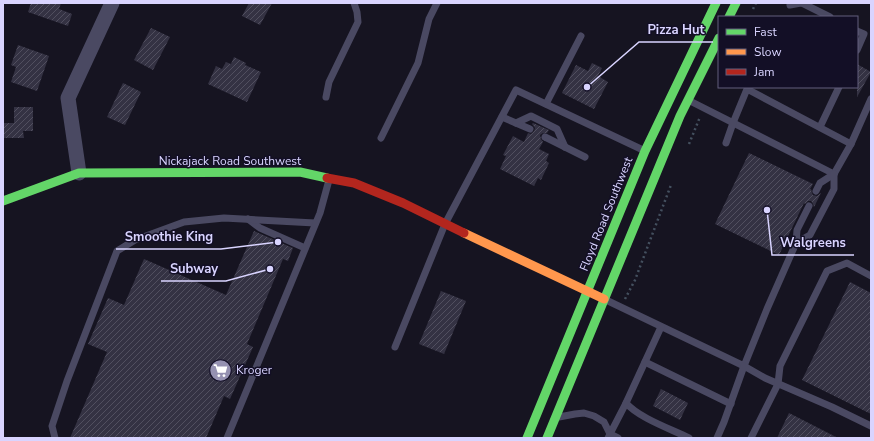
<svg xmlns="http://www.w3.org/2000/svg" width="874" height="441" viewBox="0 0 874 441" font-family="'Nunito Sans',sans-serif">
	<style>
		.building { fill: url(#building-hatch) }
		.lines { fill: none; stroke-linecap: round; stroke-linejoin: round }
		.path { stroke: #44505f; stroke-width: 2.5; stroke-dasharray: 2 3; stroke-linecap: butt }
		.lane { stroke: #4a4962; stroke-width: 7 }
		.street { stroke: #4a4962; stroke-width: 15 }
		.fast { stroke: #63d668; stroke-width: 9 }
		.slow { stroke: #ff974d; stroke-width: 9 }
		.jam { stroke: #b3261e; stroke-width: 9 }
		.labels { text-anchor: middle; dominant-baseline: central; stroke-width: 3; stroke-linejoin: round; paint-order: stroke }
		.street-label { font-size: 12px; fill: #d9d4ff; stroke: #130f26 }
		.poi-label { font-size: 12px; fill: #d9d4ff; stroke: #130f26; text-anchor: start }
		.leader { fill: none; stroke: #d9d4ff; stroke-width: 1.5 }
		.callout-dot { fill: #d9d4ff; stroke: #130f26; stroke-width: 1.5 }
		.callout-label { font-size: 13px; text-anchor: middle; font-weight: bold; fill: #d9d4ff; stroke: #130f26; stroke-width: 3; stroke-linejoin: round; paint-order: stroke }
	</style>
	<defs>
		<pattern id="building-hatch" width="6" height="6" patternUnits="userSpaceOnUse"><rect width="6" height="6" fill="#343243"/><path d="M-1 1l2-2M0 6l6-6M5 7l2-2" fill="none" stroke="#514f5f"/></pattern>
	</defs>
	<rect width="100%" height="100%" fill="#161421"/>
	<g class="building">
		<path d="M 31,3 L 61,3 L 59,9 L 72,14 L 68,26 L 28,12 Z"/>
		<path d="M 249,3 L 272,3 L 260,25 L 242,16 Z"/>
		<path d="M 151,28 L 170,37 L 153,70 L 134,60 Z"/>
		<path d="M 18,45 L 49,56 L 37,91 L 11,82 L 16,67 L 11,65 Z"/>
		<path d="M 234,57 L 246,63 L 245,65 L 261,72 L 247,102 L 208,84 L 216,66 L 222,69 L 226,62 L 231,64 Z"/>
		<path d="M 592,63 L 602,68 L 598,76 L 608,82 L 594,109 L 562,93 L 576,65 L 588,71 Z"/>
		<path d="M 857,64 L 871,72 L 857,97 Z"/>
		<path d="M 123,83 L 141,92 L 125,125 L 107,117 Z"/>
		<path d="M 14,107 L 33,107 L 33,131 L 23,131 L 24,138 L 3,138 L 3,123 L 14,123 Z"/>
		<path d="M 533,123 L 549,130 L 547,133 L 543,133 L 540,135 L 541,139 L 543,142 L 539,149 L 549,154 L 546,161 L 549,163 L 541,180 L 538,178 L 534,186 L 500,169 L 506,156 L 503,155 L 513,136 L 524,142 L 528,133 L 531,134 L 534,131 L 535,128 L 532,124 Z"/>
		<path d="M 749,153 L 813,184 L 810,189 L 811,189 L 812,193 L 813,195 L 817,196 L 821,193 L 814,207 L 813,204 L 811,201 L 808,201 L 805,204 L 804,203 L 779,255 L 715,224 Z"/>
		<path d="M 254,231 L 293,248 L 288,261 L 283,259 L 247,344 L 253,347 L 230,399 L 224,396 L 206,438 L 70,438 L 107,352 L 88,344 L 108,298 L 124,305 L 144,259 L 226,295 Z"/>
		<path d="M 850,282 L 871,293 L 871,414 L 802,380 Z"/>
		<path d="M 441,291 L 466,301 L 444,354 L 419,344 Z"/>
		<path d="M 661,389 L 688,403 L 680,420 L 653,406 Z"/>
		<path d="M 789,413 L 838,438 L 777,438 Z"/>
	</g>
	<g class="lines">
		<g class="path">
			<path d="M 753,9 L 756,3"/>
			<path d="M 689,144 L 700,117"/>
			<path d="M 625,299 L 635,280 L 671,185"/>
		</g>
		<g class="lane">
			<path d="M 802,3 L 830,17"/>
			<path d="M 790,5 L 801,3"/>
			<path d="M 857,31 L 864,34 L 857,50"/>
			<path d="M 326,97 L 329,82 L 358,22 L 357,12 L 354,3"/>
			<path d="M 690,101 L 834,174 L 851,144 L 871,99"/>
			<path d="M 546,104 L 581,36"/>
			<path d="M 502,117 L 530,129"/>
			<path d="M 516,123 L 531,116 L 557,129 L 565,147"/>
			<path d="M 820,127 L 839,87"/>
			<path d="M 545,137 L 585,157"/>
			<path d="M 381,138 L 418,63 L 429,19 L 437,3"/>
			<path d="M 726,143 L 733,123 L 747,89 L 851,144"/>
			<path d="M 816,191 L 820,183 L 834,174"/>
			<path d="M 248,219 L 260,228 L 305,248"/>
			<path d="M 796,243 L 797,230 L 809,206"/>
			<path d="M 606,300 L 744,366 L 767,309 L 796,243 L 810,235 L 834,189 L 834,174"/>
			<path d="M 661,327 L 626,403 C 639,418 671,429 689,438"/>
			<path d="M 395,347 L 445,224 L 516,90 L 643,150"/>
			<path d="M 645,362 L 731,404"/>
			<path d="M 559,417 L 575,414 L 584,413 L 594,416 L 604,422 L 610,434"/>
			<path d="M 610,434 L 626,403"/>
			<path d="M 55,438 L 52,426 L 67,381 L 117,251 L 135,240 L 184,222 L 224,218 L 315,223"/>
			<path d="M 227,438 L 320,213 L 329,180"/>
			<path d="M 608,438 L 610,434 L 618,438"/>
			<path d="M 717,438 L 724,422 L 744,366 L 765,378 L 832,407 L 871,426"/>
			<path d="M 751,438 L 778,384 L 780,366 L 827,271 L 847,263 L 871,276"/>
		</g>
		<path class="street" d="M 79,173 L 68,98 L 112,3"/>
		<g class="fast">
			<path d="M 729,17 L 736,3"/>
			<path d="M 3,201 L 79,173 L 300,172 L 327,178"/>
			<path d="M 527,438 L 645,151 L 716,3"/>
			<path d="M 547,438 L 680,116 L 719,38"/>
		</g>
		<path class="slow" d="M 464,233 L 604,299"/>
		<path class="jam" d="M 327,178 L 354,183 L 403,203 L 464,233"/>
	</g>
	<defs>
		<symbol id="supermarket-disc" viewBox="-11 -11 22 22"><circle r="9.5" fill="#9591b1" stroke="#130f26"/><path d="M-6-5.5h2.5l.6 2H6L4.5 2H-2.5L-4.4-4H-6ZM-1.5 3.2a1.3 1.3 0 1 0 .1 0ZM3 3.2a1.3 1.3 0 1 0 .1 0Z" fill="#fff"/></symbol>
	</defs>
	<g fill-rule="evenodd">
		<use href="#supermarket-disc" x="208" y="358" width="25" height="25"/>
	</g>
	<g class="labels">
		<g class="street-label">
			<text x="230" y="161">Nickajack Road Southwest</text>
			<text transform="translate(606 214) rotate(-68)">Floyd Road Southwest</text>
		</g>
		<g class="poi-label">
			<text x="236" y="370">Kroger</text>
		</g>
	</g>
	<path class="leader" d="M587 87L639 42H713M278 242L221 249H116M767 210L772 255H854M270 269L226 281H161"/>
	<g class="callout-dot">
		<circle cx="587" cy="87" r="4"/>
		<circle cx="278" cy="242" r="4"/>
		<circle cx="767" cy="210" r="4"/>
		<circle cx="270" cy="269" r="4"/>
	</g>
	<g class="callout-label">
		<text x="676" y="34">Pizza Hut</text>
		<text x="169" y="241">Smoothie King</text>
		<text x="813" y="247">Walgreens</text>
		<text x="194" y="273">Subway</text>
	</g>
	<rect width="874" height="441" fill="none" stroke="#d9d4ff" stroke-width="8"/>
	<rect x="718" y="16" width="140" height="72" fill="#130f26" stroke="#625e7d"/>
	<rect x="726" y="29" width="20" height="6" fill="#63d668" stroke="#625e7d"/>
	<text x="754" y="36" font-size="12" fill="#d9d4ff">Fast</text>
	<rect x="726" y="49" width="20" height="6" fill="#ff974d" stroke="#625e7d"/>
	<text x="754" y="56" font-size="12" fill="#d9d4ff">Slow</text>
	<rect x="726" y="69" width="20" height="6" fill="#b3261e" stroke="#625e7d"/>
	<text x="754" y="76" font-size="12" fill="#d9d4ff">Jam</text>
</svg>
